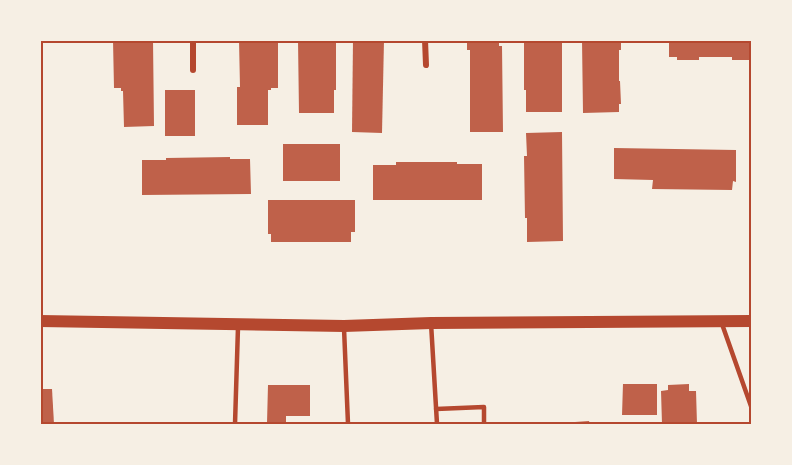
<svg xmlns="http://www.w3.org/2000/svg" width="792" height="465" viewBox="0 0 792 465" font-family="'DM Sans',sans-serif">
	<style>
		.building { fill: #bf614a }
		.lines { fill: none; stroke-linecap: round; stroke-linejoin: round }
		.service { stroke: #b5482f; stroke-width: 4.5 }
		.minor { stroke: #b5482f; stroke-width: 6 }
		.secondary { stroke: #b5482f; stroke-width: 12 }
		.neatline { fill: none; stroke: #b5482f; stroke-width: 2 }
	</style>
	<rect width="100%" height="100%" fill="#f6efe4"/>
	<g class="building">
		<path d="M 113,40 L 153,40 L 154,126 L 124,127 L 123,91 L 121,91 L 121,88 L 114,88 Z"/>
		<path d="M 239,40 L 278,40 L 278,88 L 271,88 L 271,90 L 268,90 L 268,125 L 237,125 L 237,87 L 240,87 Z"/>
		<path d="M 298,40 L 336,40 L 336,90 L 334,90 L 334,113 L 299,113 Z"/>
		<path d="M 353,40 L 384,40 L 382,133 L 352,132 Z"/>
		<path d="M 467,40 L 499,40 L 499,46 L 502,46 L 503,132 L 470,132 L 470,50 L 467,50 Z"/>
		<path d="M 524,40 L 562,40 L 562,112 L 526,112 L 526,90 L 524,90 Z"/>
		<path d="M 582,40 L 621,40 L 621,50 L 619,50 L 619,81 L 620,81 L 621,104 L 619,104 L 619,112 L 583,113 Z"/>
		<path d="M 669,40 L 752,40 L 752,60 L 732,60 L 732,57 L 699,57 L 699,60 L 677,60 L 677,57 L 669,57 Z"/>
		<rect x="165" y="90" width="30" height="46"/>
		<path d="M 562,132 L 563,241 L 527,242 L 527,218 L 525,218 L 524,156 L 527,156 L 526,133 Z"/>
		<rect x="283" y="144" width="57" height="37"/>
		<path d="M 614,148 L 736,150 L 736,182 L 733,181 L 732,190 L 652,189 L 653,180 L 614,179 Z"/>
		<path d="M 230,157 L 230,159 L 250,159 L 251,194 L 142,195 L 142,160 L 166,160 L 166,158 Z"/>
		<path d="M 396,162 L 457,162 L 457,164 L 482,164 L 482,200 L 373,200 L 373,165 L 396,165 Z"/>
		<path d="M 268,200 L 355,200 L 355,232 L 351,232 L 351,242 L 271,242 L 271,234 L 268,234 Z"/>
		<path d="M 623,384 L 657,384 L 657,415 L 622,415 Z"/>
		<path d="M 689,384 L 689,391 L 696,391 L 697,424 L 662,424 L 661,391 L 668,390 L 668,385 Z"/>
		<path d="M 268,385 L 310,385 L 310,416 L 286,416 L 286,423 L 267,423 Z"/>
		<path d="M 40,389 L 52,389 L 54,424 L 40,424 Z"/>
		<path d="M 589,421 L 590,424 L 575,424 L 575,422 Z"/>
	</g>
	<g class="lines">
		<g class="service">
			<path d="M 431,323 L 437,424"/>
			<path d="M 722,324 L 752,409"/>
			<path d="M 344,328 L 348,424"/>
			<path d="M 436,409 L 484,407 L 484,424"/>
			<path d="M 235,424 L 238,327"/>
		</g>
		<g class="minor">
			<path d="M 193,40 L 193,70"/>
			<path d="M 425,40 L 426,65"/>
		</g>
		<path class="secondary" d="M 40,321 L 344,326 L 431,323 L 752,321"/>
	</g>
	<rect width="792" height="465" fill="none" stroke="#f6efe4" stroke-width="84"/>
	<rect x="42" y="42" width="708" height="381" class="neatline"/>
</svg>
